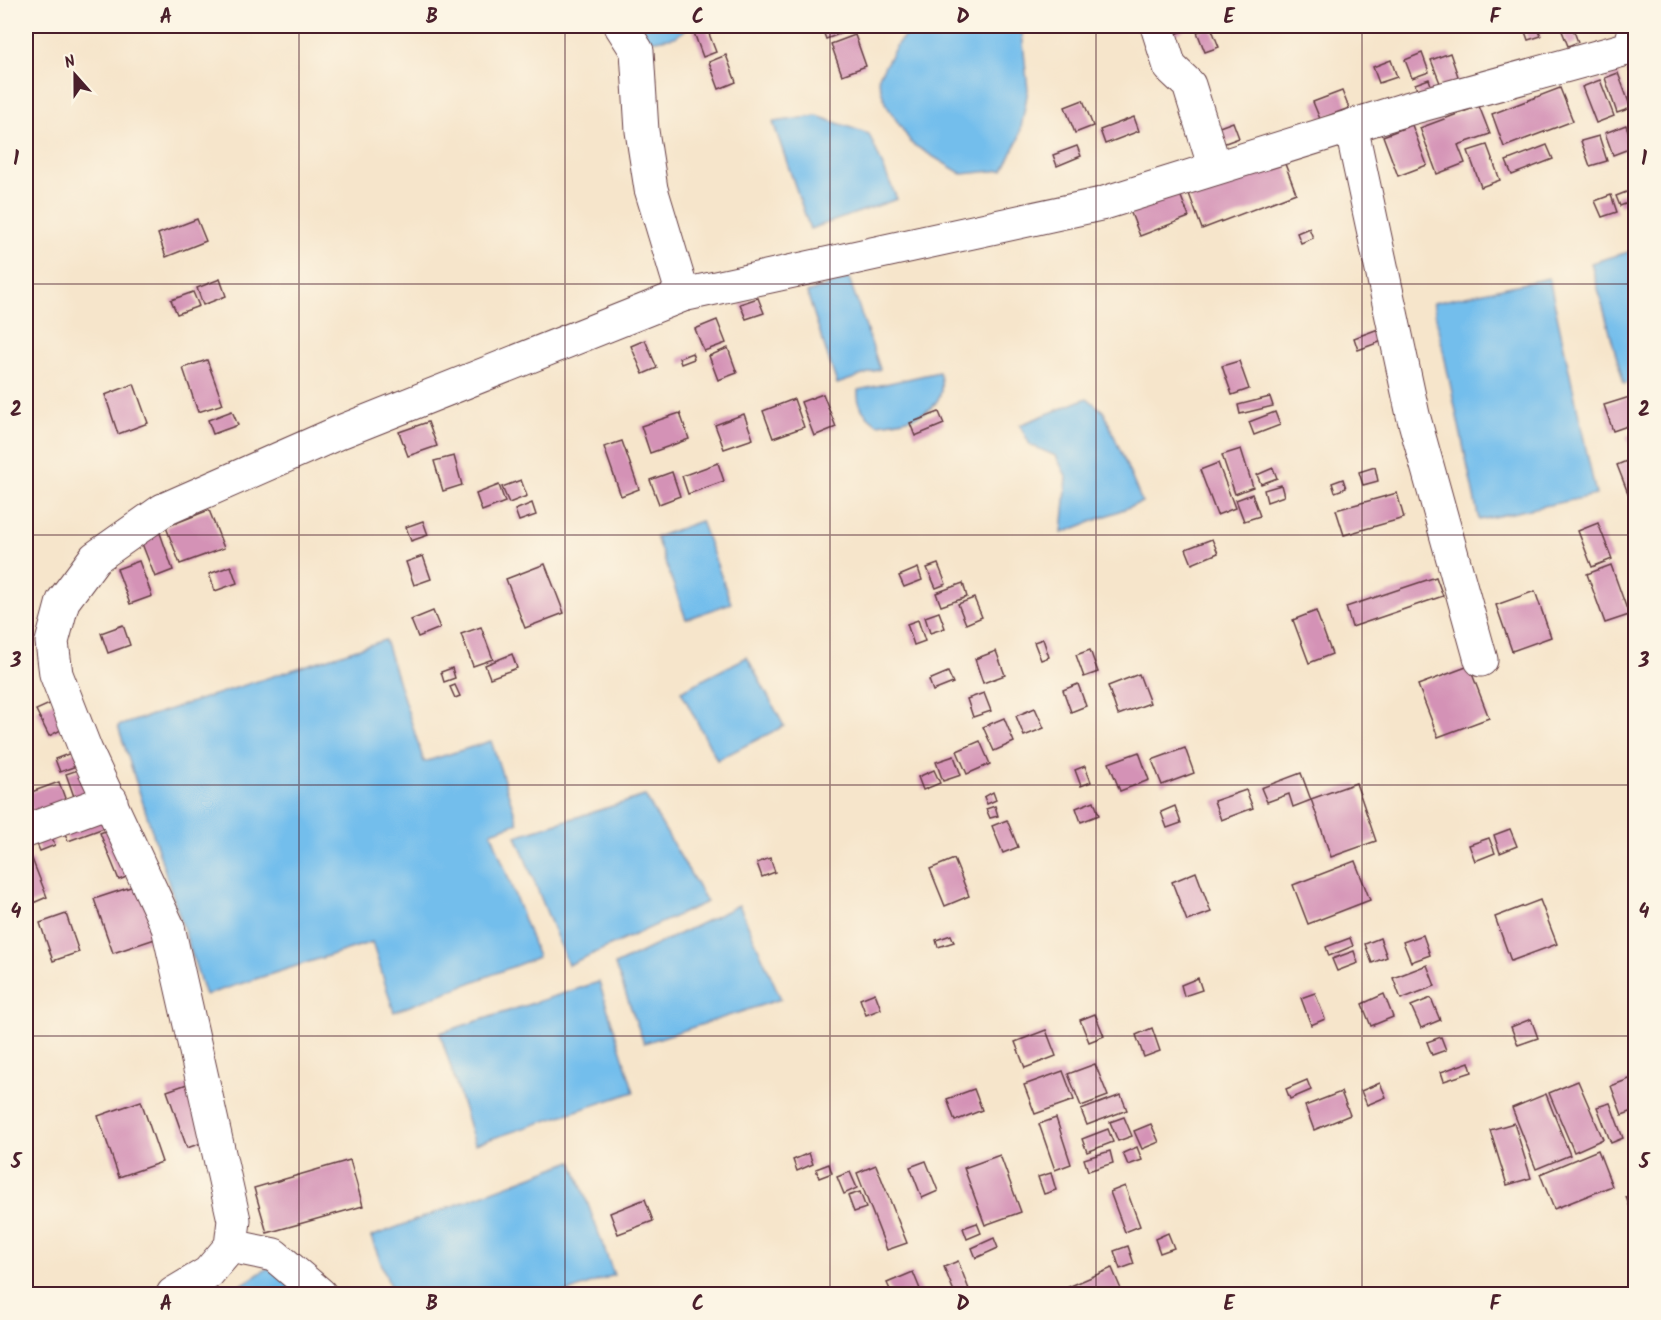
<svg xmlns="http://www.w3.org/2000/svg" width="1661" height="1320" viewBox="0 0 1661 1320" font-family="Kalam,sans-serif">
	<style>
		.water { fill: #73beec; stroke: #5e6e8c; stroke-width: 1.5 }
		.building { fill: #d492b6 }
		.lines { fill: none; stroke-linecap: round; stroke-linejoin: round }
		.minor-casing { stroke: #643d43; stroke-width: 35 }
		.minor { stroke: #fff; stroke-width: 33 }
		.grid { fill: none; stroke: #4a1f2b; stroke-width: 1.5; stroke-opacity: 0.55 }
		.neatline { fill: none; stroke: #4a1f2b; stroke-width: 2 }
		.grid-label { font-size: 20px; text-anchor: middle; font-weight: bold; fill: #4a1f2b }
	</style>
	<rect width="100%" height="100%" fill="#fcf5e5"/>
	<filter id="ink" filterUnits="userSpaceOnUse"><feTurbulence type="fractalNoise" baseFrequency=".0167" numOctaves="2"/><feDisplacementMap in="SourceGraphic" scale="12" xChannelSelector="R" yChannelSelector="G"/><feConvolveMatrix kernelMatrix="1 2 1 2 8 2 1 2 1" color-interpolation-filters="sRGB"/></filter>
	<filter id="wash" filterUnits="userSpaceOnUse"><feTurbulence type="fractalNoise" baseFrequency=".008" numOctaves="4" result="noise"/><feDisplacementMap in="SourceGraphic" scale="24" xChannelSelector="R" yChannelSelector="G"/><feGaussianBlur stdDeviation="1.35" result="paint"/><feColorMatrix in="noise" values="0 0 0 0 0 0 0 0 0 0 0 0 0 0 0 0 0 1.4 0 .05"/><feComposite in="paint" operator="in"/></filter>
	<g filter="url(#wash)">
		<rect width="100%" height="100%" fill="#f6e5cb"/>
		<g class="water">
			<path d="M 636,26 L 691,26 L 675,37 L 649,41 Z"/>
			<path d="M 915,26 L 1019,26 L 1022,33 L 1028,90 L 1019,139 L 1003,170 L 962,174 L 912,144 L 885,103 L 878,78 L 898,43 Z"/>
			<path d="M 817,116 L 869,134 L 897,199 L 810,229 L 773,122 Z"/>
			<path d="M 1635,250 L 1635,381 L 1624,384 L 1591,263 Z"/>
			<path d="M 849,278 L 880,369 L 837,384 L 807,293 Z"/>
			<path d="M 1549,278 L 1596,495 L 1479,520 L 1433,303 Z"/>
			<path d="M 939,372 C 952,413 908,421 877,424 C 864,414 857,407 858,390 Z"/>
			<path d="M 1087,398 L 1104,412 L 1142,502 L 1062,533 L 1067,478 L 1056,456 L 1030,445 L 1020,425 Z"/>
			<path d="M 701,521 L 731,603 L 686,619 L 656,537 Z"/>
			<path d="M 385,640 L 424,762 L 491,741 L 518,823 L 491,832 L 538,957 L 394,1012 L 372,942 L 205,995 L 118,726 Z"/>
			<path d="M 747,657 L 784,726 L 717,760 L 681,691 Z"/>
			<path d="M 645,796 L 707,902 L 568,965 L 516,836 Z"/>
			<path d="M 739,905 L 781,999 L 644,1043 L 615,965 Z"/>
			<path d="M 599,982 L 634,1092 L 475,1144 L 440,1033 Z"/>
			<path d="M 572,1161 L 614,1275 L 562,1294 L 393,1294 L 371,1237 Z"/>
			<path d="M 268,1268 L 306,1294 L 227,1294 Z"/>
		</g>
		<g id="blocks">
			<g class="building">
				<path d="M 706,26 L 716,52 L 703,57 L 693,30 Z"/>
				<path d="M 821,26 L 861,26 L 826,39 Z"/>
				<path d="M 1167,26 L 1183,26 L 1185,30 L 1171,36 Z"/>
				<path d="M 1523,26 L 1537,26 L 1541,36 L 1528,40 Z"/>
				<path d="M 1560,26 L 1572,26 L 1578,42 L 1568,46 Z"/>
				<path d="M 1211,27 L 1219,47 L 1205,52 L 1197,32 Z"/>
				<path d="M 855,35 L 866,66 L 842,75 L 831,44 Z"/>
				<path d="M 1422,53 L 1429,72 L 1412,78 L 1405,60 Z"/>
				<path d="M 1450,53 L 1460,82 L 1442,88 L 1431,60 Z"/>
				<path d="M 726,55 L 736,82 L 719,89 L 709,62 Z"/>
				<path d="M 1391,60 L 1397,77 L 1379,83 L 1373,67 Z"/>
				<path d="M 1636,67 L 1636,92 L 1635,92 L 1629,69 Z"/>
				<path d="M 1618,73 L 1631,108 L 1617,113 L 1605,78 Z"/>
				<path d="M 1429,79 L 1434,94 L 1420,100 L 1415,84 Z"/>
				<path d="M 1600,80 L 1614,116 L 1596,123 L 1582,87 Z"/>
				<path d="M 1560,88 L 1573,121 L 1504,147 L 1492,114 Z"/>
				<path d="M 1342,91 L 1349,108 L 1320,119 L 1313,102 Z"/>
				<path d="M 1083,100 L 1093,126 L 1075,133 L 1065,107 Z"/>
				<path d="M 1479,106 L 1490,134 L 1458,145 L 1465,163 L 1437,174 L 1420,128 Z"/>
				<path d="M 1134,117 L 1139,131 L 1105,144 L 1100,130 Z"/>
				<path d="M 1233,122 L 1239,138 L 1220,145 L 1214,129 Z"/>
				<path d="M 1412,125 L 1427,165 L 1398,176 L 1383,136 Z"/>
				<path d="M 1626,125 L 1634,147 L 1613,155 L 1605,133 Z"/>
				<path d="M 1599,136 L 1607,161 L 1590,166 L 1581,141 Z"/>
				<path d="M 1487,145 L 1500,180 L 1481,187 L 1468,151 Z"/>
				<path d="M 1547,145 L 1553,159 L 1512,175 L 1506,161 Z"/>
				<path d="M 1077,146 L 1081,156 L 1057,166 L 1053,155 Z"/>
				<path d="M 1282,156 L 1296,193 L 1202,229 L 1188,191 Z"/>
				<path d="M 1178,189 L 1189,217 L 1140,236 L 1129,208 Z"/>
				<path d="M 1629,191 L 1633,201 L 1620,206 L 1616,196 Z"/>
				<path d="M 1611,195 L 1617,212 L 1602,217 L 1595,201 Z"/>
				<path d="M 197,219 L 206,241 L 166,257 L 158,234 Z"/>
				<path d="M 1309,228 L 1313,238 L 1301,243 L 1297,233 Z"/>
				<path d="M 220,279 L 226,296 L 203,305 L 197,288 Z"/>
				<path d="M 193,292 L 199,306 L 177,314 L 171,300 Z"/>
				<path d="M 758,298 L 764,313 L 746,319 L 740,304 Z"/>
				<path d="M 717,320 L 726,343 L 704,351 L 695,329 Z"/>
				<path d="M 1381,328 L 1385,340 L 1358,350 L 1354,338 Z"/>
				<path d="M 645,340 L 657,368 L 643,374 L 631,346 Z"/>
				<path d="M 728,348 L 737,373 L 718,380 L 709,356 Z"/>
				<path d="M 692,353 L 694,359 L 681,364 L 679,358 Z"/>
				<path d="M 207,360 L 223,404 L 198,412 L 183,368 Z"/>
				<path d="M 1239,361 L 1249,389 L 1232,395 L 1222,366 Z"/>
				<path d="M 134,384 L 148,423 L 118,434 L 105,395 Z"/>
				<path d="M 823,394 L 836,427 L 814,436 L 801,402 Z"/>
				<path d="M 1636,395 L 1636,423 L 1613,431 L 1604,405 Z"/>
				<path d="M 1270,397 L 1273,406 L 1240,414 L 1238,405 Z"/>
				<path d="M 794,399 L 804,427 L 773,438 L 763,411 Z"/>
				<path d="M 232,411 L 238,425 L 213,434 L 208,420 Z"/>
				<path d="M 939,412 L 944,424 L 915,436 L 910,423 Z"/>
				<path d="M 1275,412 L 1280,425 L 1254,435 L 1249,422 Z"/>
				<path d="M 680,413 L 689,439 L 650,453 L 641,426 Z"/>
				<path d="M 744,414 L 753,439 L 724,449 L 715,425 Z"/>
				<path d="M 428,422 L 437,446 L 408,456 L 399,432 Z"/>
				<path d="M 1636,433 L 1636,461 L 1635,461 L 1626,436 Z"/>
				<path d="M 622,441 L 639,489 L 621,496 L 604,447 Z"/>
				<path d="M 1241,449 L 1253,487 L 1235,494 L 1222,455 Z"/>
				<path d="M 454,456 L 462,485 L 443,491 L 434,461 Z"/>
				<path d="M 1629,460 L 1636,476 L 1636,490 L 1628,493 L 1617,465 Z"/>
				<path d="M 718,463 L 724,481 L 688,494 L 682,476 Z"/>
				<path d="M 1218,463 L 1235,508 L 1217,515 L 1200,470 Z"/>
				<path d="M 1375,467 L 1378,481 L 1363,485 L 1359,472 Z"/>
				<path d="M 1273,468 L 1277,478 L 1261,484 L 1257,475 Z"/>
				<path d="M 672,472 L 680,496 L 659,504 L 650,480 Z"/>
				<path d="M 1343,479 L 1346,488 L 1335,492 L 1332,483 Z"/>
				<path d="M 521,480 L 527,496 L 509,503 L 502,487 Z"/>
				<path d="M 499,485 L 505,502 L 482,511 L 476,494 Z"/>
				<path d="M 1281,485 L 1284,496 L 1267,502 L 1264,490 Z"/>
				<path d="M 1397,493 L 1404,518 L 1344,535 L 1336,510 Z"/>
				<path d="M 1252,494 L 1260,516 L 1244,521 L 1236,500 Z"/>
				<path d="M 532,503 L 536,515 L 519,521 L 515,510 Z"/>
				<path d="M 209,510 L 224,548 L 180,564 L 166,527 Z"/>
				<path d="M 423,521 L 428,535 L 411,541 L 406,527 Z"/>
				<path d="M 1598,523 L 1612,559 L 1592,567 L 1578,531 Z"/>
				<path d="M 160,533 L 173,570 L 155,577 L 141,541 Z"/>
				<path d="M 1212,539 L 1218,553 L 1192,564 L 1186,549 Z"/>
				<path d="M 423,556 L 431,579 L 414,585 L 406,562 Z"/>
				<path d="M 139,561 L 152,596 L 130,604 L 117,569 Z"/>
				<path d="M 545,564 L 564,613 L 525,628 L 506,579 Z"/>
				<path d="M 938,564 L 946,584 L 936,588 L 927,568 Z"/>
				<path d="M 1611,565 L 1629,615 L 1605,623 L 1587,574 Z"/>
				<path d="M 231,566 L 237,583 L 215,591 L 209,574 Z"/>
				<path d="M 918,568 L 922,580 L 904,587 L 899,576 Z"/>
				<path d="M 1436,577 L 1443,596 L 1352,627 L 1346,607 Z"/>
				<path d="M 963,583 L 967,597 L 941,606 L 936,593 Z"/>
				<path d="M 1535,591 L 1551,637 L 1512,651 L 1496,605 Z"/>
				<path d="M 974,598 L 982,617 L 966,624 L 958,604 Z"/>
				<path d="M 433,611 L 440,628 L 418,637 L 411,620 Z"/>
				<path d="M 1316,611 L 1332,654 L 1309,663 L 1293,620 Z"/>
				<path d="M 939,612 L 945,628 L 930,633 L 925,617 Z"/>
				<path d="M 918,620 L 925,641 L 914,645 L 907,624 Z"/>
				<path d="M 123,625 L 130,645 L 108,653 L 101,633 Z"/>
				<path d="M 481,627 L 493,659 L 473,666 L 461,634 Z"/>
				<path d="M 1043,639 L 1049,657 L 1041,660 L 1034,642 Z"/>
				<path d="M 1090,650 L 1098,672 L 1084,677 L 1076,655 Z"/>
				<path d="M 996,651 L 1005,675 L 983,683 L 975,659 Z"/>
				<path d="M 512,654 L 517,668 L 490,678 L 485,665 Z"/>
				<path d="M 1469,666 L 1489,718 L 1438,737 L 1418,685 Z"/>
				<path d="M 452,668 L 455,678 L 444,682 L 441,672 Z"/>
				<path d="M 948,672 L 953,683 L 933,691 L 929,680 Z"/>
				<path d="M 1139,674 L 1150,703 L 1118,715 L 1108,686 Z"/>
				<path d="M 1078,684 L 1086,706 L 1071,712 L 1063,690 Z"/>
				<path d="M 455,685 L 460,696 L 455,698 L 450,687 Z"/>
				<path d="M 984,693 L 991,711 L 973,717 L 967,699 Z"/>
				<path d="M 54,702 L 67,727 L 49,736 L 36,710 Z"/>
				<path d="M 1035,708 L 1044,728 L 1024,736 L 1016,716 Z"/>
				<path d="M 1004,718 L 1014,742 L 994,751 L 983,727 Z"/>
				<path d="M 980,741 L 990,764 L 967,774 L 957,751 Z"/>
				<path d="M 1185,748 L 1194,773 L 1162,785 L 1152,760 Z"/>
				<path d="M 79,750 L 84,763 L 60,772 L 55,759 Z"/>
				<path d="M 1139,752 L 1149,780 L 1120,791 L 1109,763 Z"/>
				<path d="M 954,756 L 961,775 L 943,781 L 936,762 Z"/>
				<path d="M 1085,766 L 1091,782 L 1081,786 L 1075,770 Z"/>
				<path d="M 87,767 L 97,798 L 77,805 L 66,774 Z"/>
				<path d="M 934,770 L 940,783 L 923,790 L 918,777 Z"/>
				<path d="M 1301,773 L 1311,800 L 1293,807 L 1289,794 L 1267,802 L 1261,788 Z"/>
				<path d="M 59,782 L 70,812 L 37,824 L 26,794 Z"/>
				<path d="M 1356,783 L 1376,841 L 1331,857 L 1311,799 Z"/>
				<path d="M 1246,790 L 1253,808 L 1221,820 L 1214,801 Z"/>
				<path d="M 993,792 L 996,800 L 987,804 L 984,797 Z"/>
				<path d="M 1094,801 L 1099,815 L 1081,822 L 1076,808 Z"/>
				<path d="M 995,806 L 998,816 L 990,818 L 986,809 Z"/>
				<path d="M 1175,806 L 1181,823 L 1167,828 L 1161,812 Z"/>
				<path d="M 109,808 L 115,824 L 68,841 L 62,826 Z"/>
				<path d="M 1007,820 L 1018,847 L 1003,853 L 992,826 Z"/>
				<path d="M 121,825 L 139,872 L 119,880 L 100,833 Z"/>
				<path d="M 1510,829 L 1517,846 L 1500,853 L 1494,835 Z"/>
				<path d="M 49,831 L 55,845 L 40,851 L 34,837 Z"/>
				<path d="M 1489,838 L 1495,853 L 1475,861 L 1469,845 Z"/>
				<path d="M 770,858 L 775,872 L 762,877 L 757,863 Z"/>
				<path d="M 32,859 L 47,897 L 26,906 L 26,861 Z"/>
				<path d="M 954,859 L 969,896 L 945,906 L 930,869 Z"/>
				<path d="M 1355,861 L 1370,900 L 1308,924 L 1293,885 Z"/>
				<path d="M 1196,872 L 1211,912 L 1187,921 L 1172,882 Z"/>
				<path d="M 140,884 L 158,938 L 113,953 L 94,899 Z"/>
				<path d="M 1540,900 L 1557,944 L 1511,961 L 1495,917 Z"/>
				<path d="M 66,914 L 79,952 L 53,961 L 40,923 Z"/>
				<path d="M 951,935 L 954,942 L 938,947 L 936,940 Z"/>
				<path d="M 1423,935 L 1430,955 L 1411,962 L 1403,942 Z"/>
				<path d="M 1350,938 L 1353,946 L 1329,956 L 1326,947 Z"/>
				<path d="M 1380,938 L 1387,957 L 1372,963 L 1365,944 Z"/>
				<path d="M 1354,951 L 1358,963 L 1337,971 L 1332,959 Z"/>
				<path d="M 1427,965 L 1435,986 L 1401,999 L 1393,978 Z"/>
				<path d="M 1198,978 L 1202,990 L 1184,996 L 1181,985 Z"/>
				<path d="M 875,993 L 881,1009 L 866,1015 L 860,999 Z"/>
				<path d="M 1315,993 L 1325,1019 L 1311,1025 L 1301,998 Z"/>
				<path d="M 1384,994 L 1393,1017 L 1371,1026 L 1362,1004 Z"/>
				<path d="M 1431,998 L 1440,1020 L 1421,1028 L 1411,1006 Z"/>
				<path d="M 1095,1014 L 1104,1036 L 1089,1042 L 1080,1020 Z"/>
				<path d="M 1531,1019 L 1538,1038 L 1518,1045 L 1511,1027 Z"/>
				<path d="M 1152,1028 L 1160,1051 L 1144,1057 L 1136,1035 Z"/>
				<path d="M 1046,1030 L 1056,1056 L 1025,1068 L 1015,1042 Z"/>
				<path d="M 1441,1037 L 1446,1050 L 1432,1055 L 1427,1042 Z"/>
				<path d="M 1469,1062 L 1472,1072 L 1444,1081 L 1441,1072 Z"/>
				<path d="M 1095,1064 L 1108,1096 L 1081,1106 L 1068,1074 Z"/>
				<path d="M 1063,1071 L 1074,1100 L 1035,1114 L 1024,1085 Z"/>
				<path d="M 1632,1078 L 1636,1086 L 1636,1110 L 1622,1115 L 1611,1086 Z"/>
				<path d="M 1307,1080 L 1311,1090 L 1290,1099 L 1286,1089 Z"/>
				<path d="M 1578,1081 L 1603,1139 L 1574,1152 L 1549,1093 Z"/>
				<path d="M 193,1082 L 213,1139 L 187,1148 L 167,1091 Z"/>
				<path d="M 1380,1083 L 1386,1097 L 1367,1105 L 1361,1091 Z"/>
				<path d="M 974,1089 L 982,1110 L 955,1121 L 947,1099 Z"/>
				<path d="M 1341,1092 L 1350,1115 L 1314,1130 L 1305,1106 Z"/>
				<path d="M 1546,1094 L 1570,1155 L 1536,1169 L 1512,1108 Z"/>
				<path d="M 1121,1095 L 1127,1110 L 1087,1125 L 1081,1110 Z"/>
				<path d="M 141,1101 L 162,1162 L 119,1177 L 98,1116 Z"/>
				<path d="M 1610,1103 L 1623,1138 L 1611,1143 L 1597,1107 Z"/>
				<path d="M 1124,1117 L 1132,1136 L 1118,1141 L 1110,1122 Z"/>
				<path d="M 1056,1118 L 1071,1164 L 1055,1170 L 1039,1124 Z"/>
				<path d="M 1514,1123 L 1531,1178 L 1507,1185 L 1490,1130 Z"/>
				<path d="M 1151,1124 L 1159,1142 L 1142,1149 L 1134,1131 Z"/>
				<path d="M 1108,1129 L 1113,1142 L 1087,1152 L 1082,1139 Z"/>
				<path d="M 1137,1147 L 1142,1160 L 1128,1165 L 1123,1153 Z"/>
				<path d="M 1598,1150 L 1612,1186 L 1554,1209 L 1540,1174 Z"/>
				<path d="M 1110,1151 L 1113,1163 L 1088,1171 L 1084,1159 Z"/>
				<path d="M 809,1153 L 813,1164 L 797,1171 L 793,1160 Z"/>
				<path d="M 1000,1155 L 1021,1212 L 985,1225 L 964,1168 Z"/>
				<path d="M 350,1160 L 363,1206 L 267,1233 L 254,1188 Z"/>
				<path d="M 926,1161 L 938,1191 L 922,1198 L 910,1167 Z"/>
				<path d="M 829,1164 L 832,1173 L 819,1178 L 816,1169 Z"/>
				<path d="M 876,1165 L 907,1243 L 887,1250 L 857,1173 Z"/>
				<path d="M 850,1172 L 857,1188 L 844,1194 L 837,1177 Z"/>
				<path d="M 1051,1173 L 1056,1190 L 1044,1194 L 1038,1177 Z"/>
				<path d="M 1125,1186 L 1140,1226 L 1125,1232 L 1110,1192 Z"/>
				<path d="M 860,1192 L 866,1208 L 854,1212 L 848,1196 Z"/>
				<path d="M 1636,1193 L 1636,1220 L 1635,1220 L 1626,1197 Z"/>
				<path d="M 645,1199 L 653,1221 L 618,1234 L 610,1213 Z"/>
				<path d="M 977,1223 L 981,1233 L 967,1239 L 963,1228 Z"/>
				<path d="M 1168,1233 L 1174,1248 L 1160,1253 L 1155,1239 Z"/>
				<path d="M 994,1238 L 998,1248 L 976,1258 L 972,1248 Z"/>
				<path d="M 1128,1246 L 1134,1264 L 1120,1269 L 1114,1251 Z"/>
				<path d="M 958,1261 L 970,1292 L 963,1294 L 955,1294 L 944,1267 Z"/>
				<path d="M 1112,1268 L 1123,1294 L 1066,1294 L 1064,1289 Z"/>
				<path d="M 913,1272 L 922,1294 L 892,1294 L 887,1283 Z"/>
			</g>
		</g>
	</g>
	<g filter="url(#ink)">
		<use href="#blocks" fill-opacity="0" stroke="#643d43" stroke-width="1.5"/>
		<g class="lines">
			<defs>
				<g id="minor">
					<path d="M 621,26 L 637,51 L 642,131 L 651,189 L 683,295"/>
					<path d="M 1157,26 L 1170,67 L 1189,85 L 1215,168"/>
					<path d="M 1351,126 L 1413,415 L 1481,660"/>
					<path d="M 26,831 L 111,800"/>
					<path d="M 231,1246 L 274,1255 L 320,1294"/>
					<path d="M 173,1294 L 208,1273 L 231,1246 L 234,1220 L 168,927 L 86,751 L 56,674 L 52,642 L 63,601 L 95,558 L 163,510 L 340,432 L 683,295 L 1101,204 L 1403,110 L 1630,48 L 1636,26"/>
				</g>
			</defs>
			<use href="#minor" class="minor-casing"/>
			<use href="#minor" class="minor"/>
		</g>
	</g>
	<path class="grid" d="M 299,26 L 299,1294M 565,26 L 565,1294M 830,26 L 830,1294M 1096,26 L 1096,1294M 1362,26 L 1362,1294M 26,284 L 1636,284M 26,535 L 1636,535M 26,785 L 1636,785M 26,1036 L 1636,1036"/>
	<rect width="1661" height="1320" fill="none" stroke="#fcf5e5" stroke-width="66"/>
	<g transform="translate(75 75) rotate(339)" stroke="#fcf5e5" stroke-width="4.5" paint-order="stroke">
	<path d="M0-4.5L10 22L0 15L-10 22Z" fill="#4a1f2b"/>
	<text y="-9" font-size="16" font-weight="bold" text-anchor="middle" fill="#4a1f2b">N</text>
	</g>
	<rect x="33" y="33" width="1595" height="1254" class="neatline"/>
	<g class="grid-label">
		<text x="166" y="23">A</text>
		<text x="432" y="23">B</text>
		<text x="698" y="23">C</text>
		<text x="963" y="23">D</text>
		<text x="1229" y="23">E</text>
		<text x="1495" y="23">F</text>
		<text x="16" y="165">1</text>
		<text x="1644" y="165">1</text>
		<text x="16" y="416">2</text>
		<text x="1644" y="416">2</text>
		<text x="16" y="667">3</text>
		<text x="1644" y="667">3</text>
		<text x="16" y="918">4</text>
		<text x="1644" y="918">4</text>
		<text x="16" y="1168">5</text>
		<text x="1644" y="1168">5</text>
		<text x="166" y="1310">A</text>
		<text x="432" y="1310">B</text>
		<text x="698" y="1310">C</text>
		<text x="963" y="1310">D</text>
		<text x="1229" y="1310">E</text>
		<text x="1495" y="1310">F</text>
	</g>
</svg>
